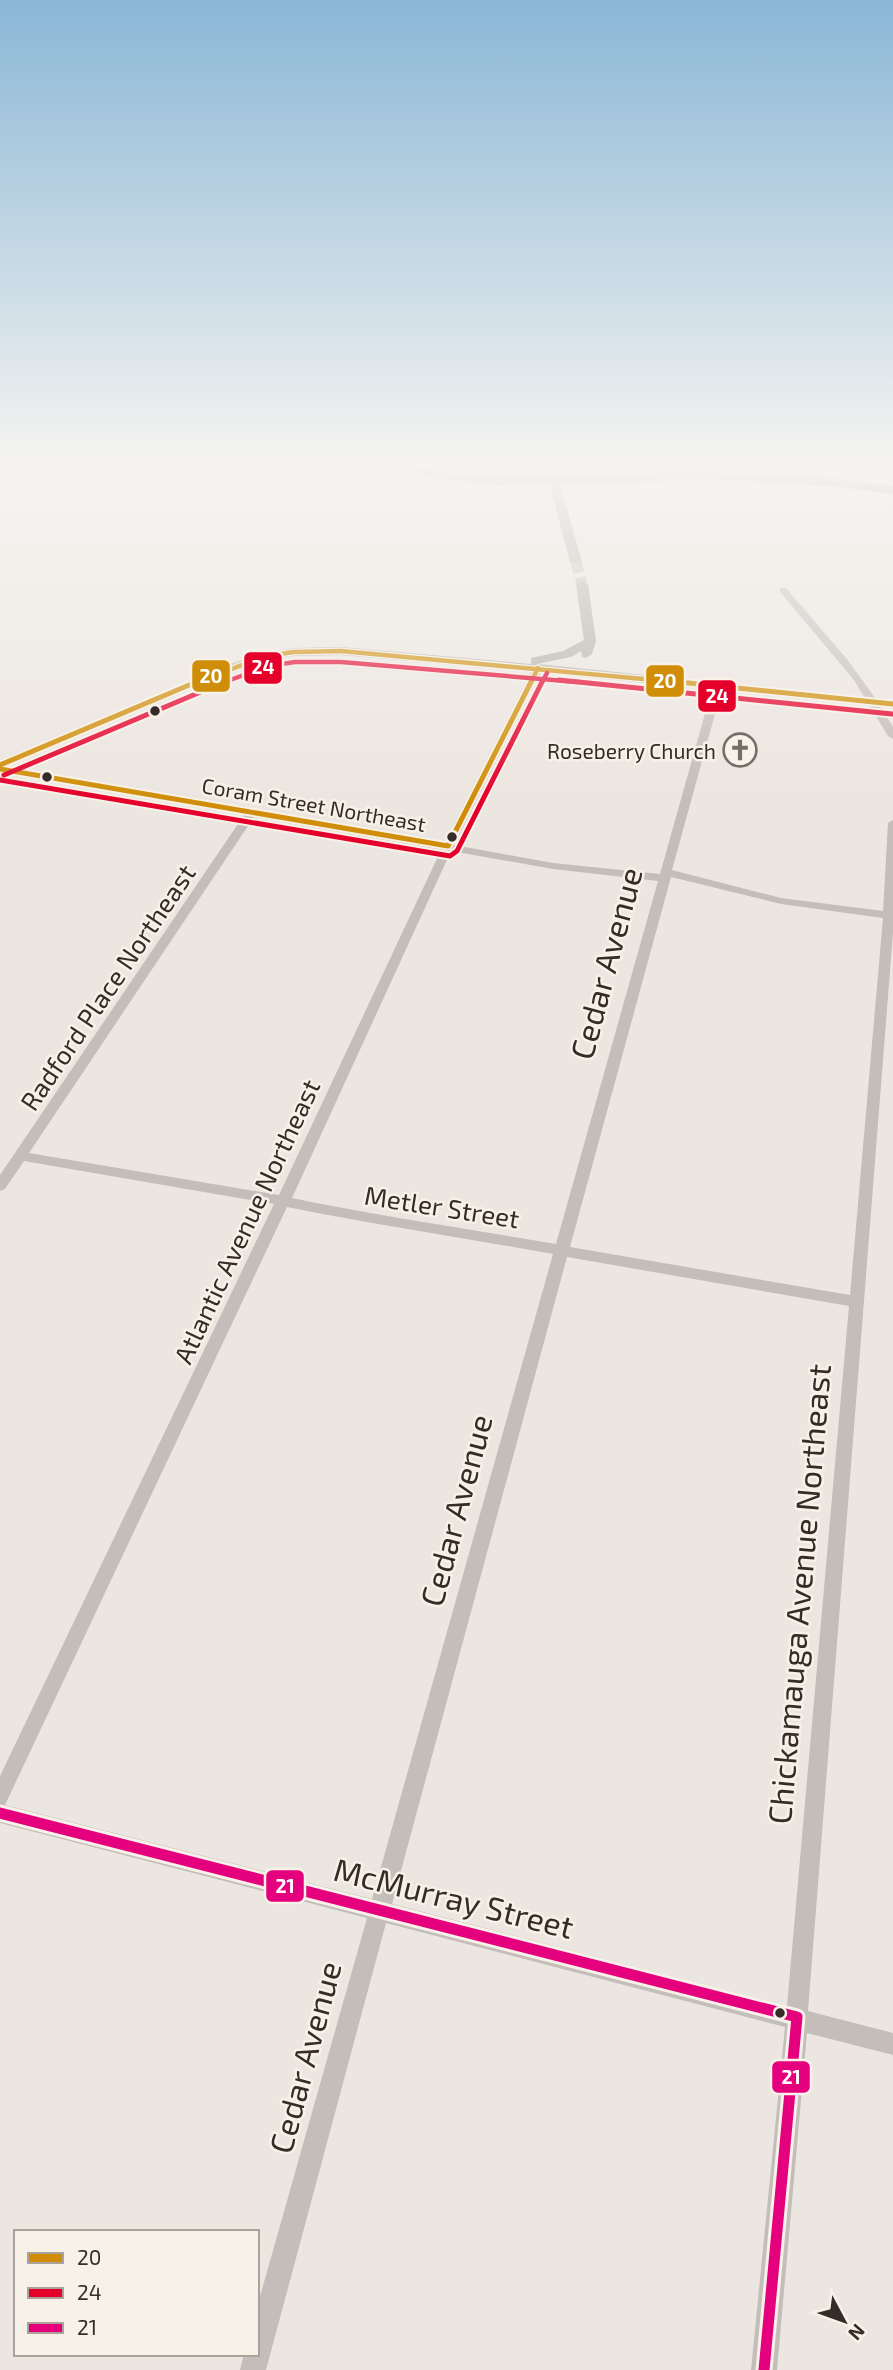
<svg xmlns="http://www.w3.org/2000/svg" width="893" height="2370" viewBox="0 0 893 2370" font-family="'Exo 2',sans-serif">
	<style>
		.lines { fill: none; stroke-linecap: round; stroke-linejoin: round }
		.secondary-tunnel { stroke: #c7c1bb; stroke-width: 11; stroke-dasharray: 11 5; stroke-linecap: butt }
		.street { fill: #c4beba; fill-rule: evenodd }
		.secondary { fill: #b5afaa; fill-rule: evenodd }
		.highway { fill: #aba59f; fill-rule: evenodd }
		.bus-1-far1-casing { stroke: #f8f1e8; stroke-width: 7 }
		.bus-1-casing { stroke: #f8f1e8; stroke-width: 9 }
		.bus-2-far1-casing { stroke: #f8f1e8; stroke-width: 7 }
		.bus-2-casing { stroke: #f8f1e8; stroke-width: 9 }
		.bus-3-casing { stroke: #f8f1e8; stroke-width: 17 }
		.bus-1-far1 { stroke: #d08e08; stroke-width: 4.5 }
		.bus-1 { stroke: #d08e08; stroke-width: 5 }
		.bus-2-far1 { stroke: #e4002b; stroke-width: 4.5 }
		.bus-2 { stroke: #e4002b; stroke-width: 5 }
		.bus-3 { stroke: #e5007d; stroke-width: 11 }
		.bus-dot { fill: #352c28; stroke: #f8f1e8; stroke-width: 2.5 }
		.labels { text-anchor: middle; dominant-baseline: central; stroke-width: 5; stroke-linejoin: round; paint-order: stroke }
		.far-poi-label { font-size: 21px; fill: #352c28; stroke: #f8f1e8; text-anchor: end }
		.far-street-label { font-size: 21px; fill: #352c28; stroke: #f8f1e8 }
		.street-label { font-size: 26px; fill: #352c28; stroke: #f8f1e8 }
		.near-street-label { font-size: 32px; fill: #352c28; stroke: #f8f1e8 }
		.line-badge { stroke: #f8f1e8; stroke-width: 2.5 }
		.badge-label { font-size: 19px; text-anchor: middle; font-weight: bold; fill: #fff }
	</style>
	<rect width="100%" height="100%" fill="#ece6e0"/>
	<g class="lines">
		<path class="secondary-tunnel" d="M 576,562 L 582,584"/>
		<g class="street">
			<path d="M 780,588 L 786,588 L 846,658 L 873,695 L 893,727 L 893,739 L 888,736 L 854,680 L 780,592 Z"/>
			<path d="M 538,665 L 543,668 L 454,845 L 553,863 L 660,874 L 713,685 L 718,682 L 723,685 L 672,870 L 781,898 L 883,911 L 888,823 L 893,820 L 893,933 L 808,2011 L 893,2033 L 893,2055 L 807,2033 L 777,2370 L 751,2370 L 785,2027 L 386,1923 L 266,2370 L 240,2370 L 244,2354 L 257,2354 L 257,2307 L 367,1918 L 0,1823 L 0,1776 L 274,1204 L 24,1161 L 5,1189 L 0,1191 L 0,1175 L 244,815 L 0,772 L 0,766 L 444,844 L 533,668 ZM 254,817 L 441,850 L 279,1195 L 29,1153 ZM 451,851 L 553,869 L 658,881 L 556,1244 C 468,1229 379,1216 292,1198 ZM 671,877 L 781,904 L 883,918 L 850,1295 L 570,1247 ZM 287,1207 C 376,1225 465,1238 553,1254 L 372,1899 L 5,1805 ZM 567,1257 L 849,1306 L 787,2006 L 392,1904 Z"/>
		</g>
		<g class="secondary">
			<path d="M 545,467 L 555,467 L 582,562 L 580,564 L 570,562 Z"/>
			<path d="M 582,581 L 588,584 L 596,641 L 592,654 L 586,658 L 582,657 L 581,651 L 571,657 L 537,664 L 893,700 L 893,708 L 538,672 L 341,655 L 294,656 L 268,659 L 227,674 L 0,769 L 0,760 L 219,668 L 266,652 L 294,648 L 341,647 L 531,664 L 531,658 L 563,651 L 584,640 L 576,584 Z"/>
		</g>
		<path class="highway" d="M 396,467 L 418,467 L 464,475 L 498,477 L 686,471 L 748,473 L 815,476 L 893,486 L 893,494 L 830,486 L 727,480 L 498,485 L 432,478 Z"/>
		<defs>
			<g id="bus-1-far1">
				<path d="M 197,682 L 266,656 L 294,652 L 341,651 L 676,682"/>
				<path d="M 531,682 L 538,668"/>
			</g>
			<g id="bus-1">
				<path d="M 659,680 L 893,704"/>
				<path d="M 0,765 L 201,680"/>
				<path d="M 0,769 L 448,846 L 532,680"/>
			</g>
			<g id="bus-2-far1">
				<path d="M 225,682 L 268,666 L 295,662 L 341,662 L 577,682"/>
				<path d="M 542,682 L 547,673"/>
			</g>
			<g id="bus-2">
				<path d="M 559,680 L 892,714"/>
				<path d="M 4,775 L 229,680"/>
				<path d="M 0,780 L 450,856 L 457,851 L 543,680"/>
			</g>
			<path id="bus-3" d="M 0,1813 L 797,2017 L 764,2370"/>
		</defs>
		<use href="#bus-1-far1" class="bus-1-far1-casing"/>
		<use href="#bus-1" class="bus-1-casing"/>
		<use href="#bus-2-far1" class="bus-2-far1-casing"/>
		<use href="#bus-2" class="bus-2-casing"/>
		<use href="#bus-3" class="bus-3-casing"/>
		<use href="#bus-1-far1" class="bus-1-far1"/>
		<use href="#bus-1" class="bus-1"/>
		<use href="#bus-2-far1" class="bus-2-far1"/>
		<use href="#bus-2" class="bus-2"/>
		<use href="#bus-3" class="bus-3"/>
	</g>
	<linearGradient id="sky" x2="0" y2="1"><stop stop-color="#8ab7d6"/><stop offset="0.58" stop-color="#f6f4f1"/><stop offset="1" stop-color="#f6f4f1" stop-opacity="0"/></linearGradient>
	<rect width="893" height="799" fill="url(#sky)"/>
	<defs>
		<symbol id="church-ring" viewBox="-11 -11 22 22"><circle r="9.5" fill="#f8f1e8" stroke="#756d68" stroke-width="1.5"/><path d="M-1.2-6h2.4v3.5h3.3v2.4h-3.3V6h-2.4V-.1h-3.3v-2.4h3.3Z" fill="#756d68"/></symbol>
	</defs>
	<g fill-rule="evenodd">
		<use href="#church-ring" x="721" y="731" width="38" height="38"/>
	</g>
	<g class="bus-dot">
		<circle cx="155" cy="711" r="6"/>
		<circle cx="47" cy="777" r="6"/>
		<circle cx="452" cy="837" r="6"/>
		<circle cx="780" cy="2013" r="6"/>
	</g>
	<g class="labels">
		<g class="far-poi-label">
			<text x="716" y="750">Roseberry Church</text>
		</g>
		<g class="far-street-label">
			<text transform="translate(314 804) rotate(10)">Coram Street Northeast</text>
		</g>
		<g class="street-label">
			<text transform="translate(107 987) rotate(-56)">Radford Place Northeast</text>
			<text transform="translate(442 1206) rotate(9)">Metler Street</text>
			<text transform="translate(246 1221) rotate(-65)">Atlantic Avenue Northeast</text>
		</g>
		<g class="near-street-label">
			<text transform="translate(605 963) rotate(-75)">Cedar Avenue</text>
			<text transform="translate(455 1510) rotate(-75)">Cedar Avenue</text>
			<text transform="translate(798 1594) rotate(-85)">Chickamauga Avenue Northeast</text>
			<text transform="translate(454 1897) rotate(14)">McMurray Street</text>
			<text transform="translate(304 2057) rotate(-75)">Cedar Avenue</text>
		</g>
	</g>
	<g class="line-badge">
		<rect x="243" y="651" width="40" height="34" rx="7" fill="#e4002b"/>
		<rect x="191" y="659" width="40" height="34" rx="7" fill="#d08e08"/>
		<rect x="645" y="664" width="40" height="34" rx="7" fill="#d08e08"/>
		<rect x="697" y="679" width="40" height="34" rx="7" fill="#e4002b"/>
		<rect x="265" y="1869" width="40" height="34" rx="7" fill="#e5007d"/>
		<rect x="771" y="2060" width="40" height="34" rx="7" fill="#e5007d"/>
	</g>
	<g class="badge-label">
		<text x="263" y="674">24</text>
		<text x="211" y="683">20</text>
		<text x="665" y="688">20</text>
		<text x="717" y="703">24</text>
		<text x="285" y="1893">21</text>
		<text x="791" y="2084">21</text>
	</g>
	<rect x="14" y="2230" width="245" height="126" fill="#f8f1e8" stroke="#aaa29b" stroke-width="2"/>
	<rect x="28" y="2253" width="35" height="10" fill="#d08e08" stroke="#aaa29b" stroke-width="2"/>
	<text x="77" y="2265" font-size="21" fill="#352c28">20</text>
	<rect x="28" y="2288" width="35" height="10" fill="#e4002b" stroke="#aaa29b" stroke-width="2"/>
	<text x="77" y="2300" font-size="21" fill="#352c28">24</text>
	<rect x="28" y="2323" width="35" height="10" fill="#e5007d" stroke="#aaa29b" stroke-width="2"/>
	<text x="77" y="2335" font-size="21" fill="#352c28">21</text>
	<g transform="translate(844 2321) rotate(131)" stroke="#f8f1e8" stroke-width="5" paint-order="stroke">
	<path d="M0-5L12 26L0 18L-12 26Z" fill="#352c28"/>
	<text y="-10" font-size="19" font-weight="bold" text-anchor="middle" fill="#352c28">N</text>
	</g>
</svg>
